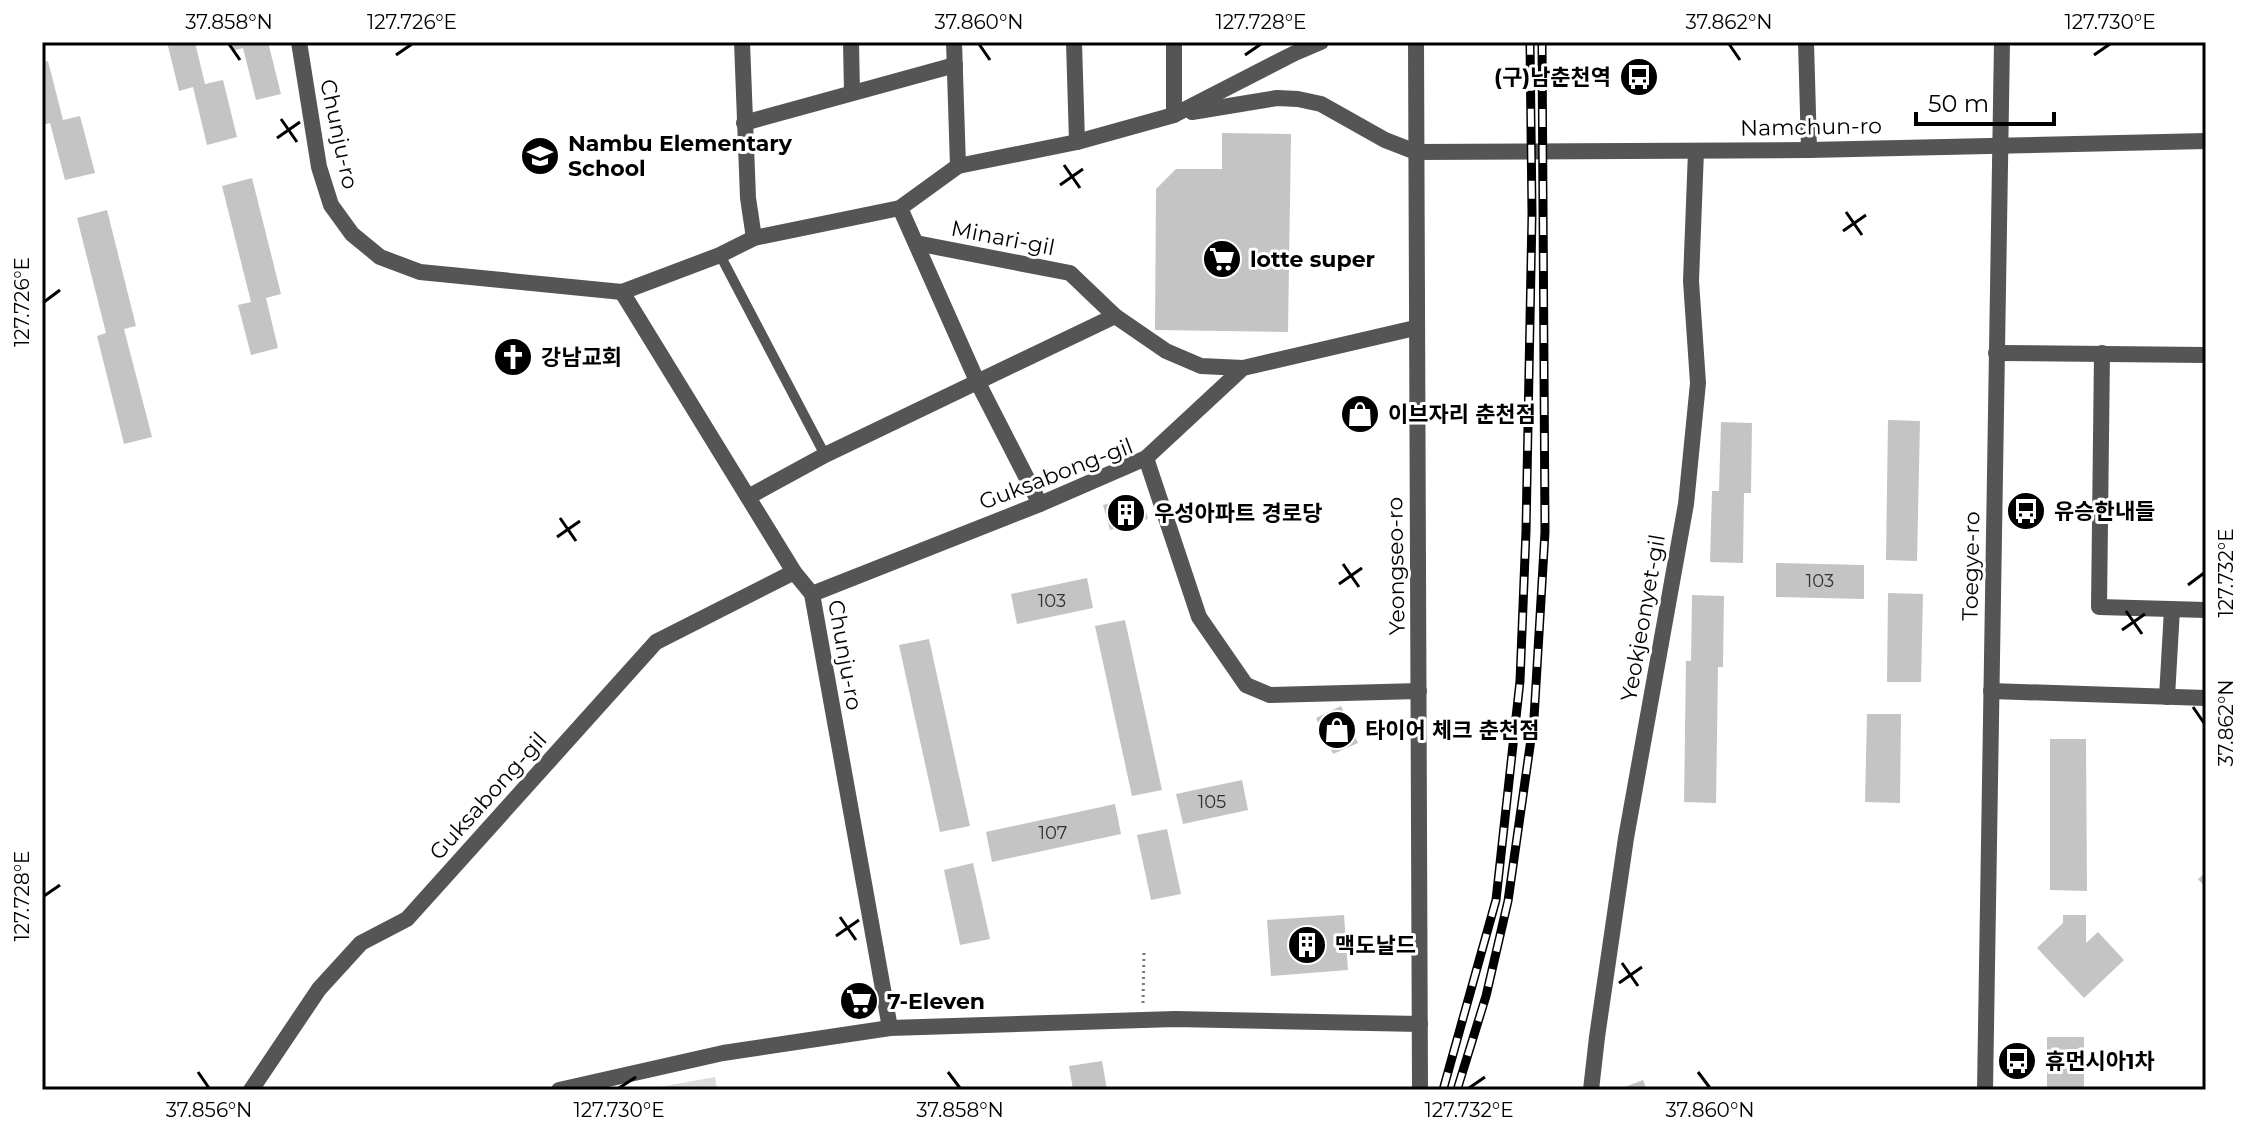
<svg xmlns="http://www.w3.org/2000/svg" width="2248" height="1132" viewBox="0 0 2248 1132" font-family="Montserrat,'Noto Sans KR',sans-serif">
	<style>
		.green { fill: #dcdcdc }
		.building { fill: #c4c4c4 }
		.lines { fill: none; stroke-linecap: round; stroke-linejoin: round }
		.path { stroke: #777; stroke-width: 3; stroke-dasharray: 2 4; stroke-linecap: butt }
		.service { stroke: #555; stroke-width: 10 }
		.minor { stroke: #555; stroke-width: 16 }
		.tertiary { stroke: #555; stroke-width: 16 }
		.rail-casing { stroke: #000; stroke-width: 9 }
		.rail { stroke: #fff; stroke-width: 6; stroke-dasharray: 18; stroke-linecap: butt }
		.ticks { fill: none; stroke: #000; stroke-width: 3 }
		.labels { text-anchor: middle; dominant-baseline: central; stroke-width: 6; stroke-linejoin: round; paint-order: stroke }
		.number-label { font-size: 18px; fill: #313131 }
		.poi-label { font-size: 22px; font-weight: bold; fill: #000; stroke: #fff; text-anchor: start }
		.street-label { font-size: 22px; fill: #000; stroke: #fff }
		.neatline { fill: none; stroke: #000; stroke-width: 3 }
		.ticks-label { font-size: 20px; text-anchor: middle; fill: #000 }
	</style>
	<rect width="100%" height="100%" fill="#fff"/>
	<path class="green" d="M 715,1077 L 717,1090 L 643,1090 Z"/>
	<g class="building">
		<path d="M 167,42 L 195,42 L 205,84 L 223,80 L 237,137 L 207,145 L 193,87 L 179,91 Z"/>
		<path d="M 230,42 L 268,42 L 281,94 L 256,100 L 243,48 L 232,51 Z"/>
		<path d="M 48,61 L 63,120 L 80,116 L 95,173 L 65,180 L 50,123 L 42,125 L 42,62 Z"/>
		<path d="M 1222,133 L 1291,134 L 1288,332 L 1155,330 L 1156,189 L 1176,169 L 1222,169 Z"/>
		<path d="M 252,178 L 281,294 L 266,298 L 278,348 L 251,355 L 238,305 L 251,302 L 222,186 Z"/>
		<path d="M 107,210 L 136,326 L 124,329 L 152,437 L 124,444 L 97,336 L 106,333 L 77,218 Z"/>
		<path d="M 1888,420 L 1920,421 L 1917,561 L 1886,560 Z"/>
		<path d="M 1721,422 L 1752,423 L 1751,493 L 1744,493 L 1743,563 L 1710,562 L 1712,491 L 1719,491 Z"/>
		<path d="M 1132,497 L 1135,507 L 1144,504 L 1148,519 L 1110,530 L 1103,505 Z"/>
		<path d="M 1776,563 L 1864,565 L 1864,599 L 1776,597 Z"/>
		<path d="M 1087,578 L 1093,608 L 1017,624 L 1011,594 Z"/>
		<path d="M 1888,593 L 1923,594 L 1921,682 L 1887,682 Z"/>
		<path d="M 1692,595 L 1724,596 L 1723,667 L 1718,667 L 1716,803 L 1684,802 L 1686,661 L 1691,661 Z"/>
		<path d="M 1125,620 L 1162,790 L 1132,796 L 1095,626 Z"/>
		<path d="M 929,639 L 970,826 L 940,832 L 899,645 Z"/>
		<path d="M 1341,706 L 1358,743 L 1333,754 L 1316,718 Z"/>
		<path d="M 1867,714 L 1901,714 L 1900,803 L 1865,802 Z"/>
		<path d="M 2050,739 L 2086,739 L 2087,891 L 2050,890 Z"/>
		<path d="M 1242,780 L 1248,810 L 1183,824 L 1176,794 Z"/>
		<path d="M 1115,804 L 1121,834 L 992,862 L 986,832 Z"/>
		<path d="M 1167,829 L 1181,894 L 1151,900 L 1137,835 Z"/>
		<path d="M 973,863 L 990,939 L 960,945 L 944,870 Z"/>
		<path d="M 2206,872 L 2206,888 L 2198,879 Z"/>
		<path d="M 1344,915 L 1348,970 L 1271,976 L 1267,920 Z"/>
		<path d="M 2063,915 L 2086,915 L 2086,943 L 2098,932 L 2124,960 L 2084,998 L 2037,948 L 2063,923 Z"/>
		<rect x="2047" y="1037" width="37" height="53"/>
		<path d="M 1102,1061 L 1107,1090 L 1073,1090 L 1069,1066 Z"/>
		<path d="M 1643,1080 L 1647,1090 L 1617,1090 Z"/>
	</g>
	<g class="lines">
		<path class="path" d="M 1143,1003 L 1144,951"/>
		<path class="service" d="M 720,255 L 825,455"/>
		<g class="minor">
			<path d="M 299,42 L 319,167 L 331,205 L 352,234 L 380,257 L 420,272 L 622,292 L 720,255 L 754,238 L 900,208 L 958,166 L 1077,142 L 1174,115 L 1295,53 L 1321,42"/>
			<path d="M 742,42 L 748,198 L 754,238"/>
			<path d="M 851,42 L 852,92"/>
			<path d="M 954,42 L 958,166"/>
			<path d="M 1074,42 L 1077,142"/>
			<path d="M 1174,42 L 1174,115"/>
			<path d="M 1806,42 L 1809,150"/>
			<path d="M 1192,112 L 1277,98 L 1298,99 L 1321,104 L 1385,140 L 1416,152"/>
			<path d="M 744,123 L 955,65"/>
			<path d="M 900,208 L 977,381 L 1040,504"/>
			<path d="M 916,243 L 1070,273 L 1115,316 L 1166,351 L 1201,366 L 1243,368"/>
			<path d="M 622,292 L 794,572 L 812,594 L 890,1028"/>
			<path d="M 1996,353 L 2206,355"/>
			<path d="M 2102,353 L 2099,607 L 2206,610"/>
			<path d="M 1146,458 L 1199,617 L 1246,685 L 1270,695 L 1419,691"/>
			<path d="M 748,497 L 825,455 L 1115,316"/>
			<path d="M 812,594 L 1040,504 L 1146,458 L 1243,368 L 1415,328"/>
			<path d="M 1991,691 L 2206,698"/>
			<path d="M 2167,697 L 2172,609"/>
			<path d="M 251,1090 L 319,989 L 361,943 L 407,919 L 656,642 L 794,572"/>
			<path d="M 559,1090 L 723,1053 L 890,1028 L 1175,1019 L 1420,1024"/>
			<path d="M 1591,1090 L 1597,1037 L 1626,838 L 1686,504 L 1698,383 L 1691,281 L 1696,151"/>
		</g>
		<g class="tertiary">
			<path d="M 1416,42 L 1420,1090"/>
			<path d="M 1416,152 L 1809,150 L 2206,141"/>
			<path d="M 1985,1090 L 2002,42"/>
		</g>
		<defs>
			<g id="rail">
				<path d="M 1443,1090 L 1496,900 L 1520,681 L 1526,531 L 1532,214 L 1530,42"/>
				<path d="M 1457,1090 L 1486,996 L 1508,901 L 1534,718 L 1545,532 L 1542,42"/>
			</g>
		</defs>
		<use href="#rail" class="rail-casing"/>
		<use href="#rail" class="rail"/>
	</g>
	<path class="ticks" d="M 229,44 L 240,60M 979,44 L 990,60M 1729,44 L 1740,60M 396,55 L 412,44M 1245,55 L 1261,44M 2094,55 L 2110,44M 281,119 L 297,142M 277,138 L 300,122M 1064,165 L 1080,188M 1060,185 L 1083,169M 1846,212 L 1862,235M 1843,231 L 1866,215M 44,302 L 60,290M 560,518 L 576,541M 557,537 L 580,521M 1343,564 L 1359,587M 1339,584 L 1362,568M 2188,585 L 2204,573M 2126,611 L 2142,634M 2122,630 L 2145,614M 2193,707 L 2204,723M 44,896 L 60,885M 840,917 L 856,940M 836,936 L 859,920M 1622,963 L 1638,986M 1619,983 L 1642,967M 198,1072 L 209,1088M 948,1072 L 960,1088M 1698,1072 L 1710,1088M 619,1088 L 636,1077M 1469,1088 L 1485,1077"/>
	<defs>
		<symbol id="bus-disc" viewBox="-11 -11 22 22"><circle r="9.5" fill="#000" stroke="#fff"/><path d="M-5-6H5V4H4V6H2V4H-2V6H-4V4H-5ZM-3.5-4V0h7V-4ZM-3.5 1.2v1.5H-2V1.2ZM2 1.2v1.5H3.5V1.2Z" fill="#fff"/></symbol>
		<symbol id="school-disc" viewBox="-11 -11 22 22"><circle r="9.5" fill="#000" stroke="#fff"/><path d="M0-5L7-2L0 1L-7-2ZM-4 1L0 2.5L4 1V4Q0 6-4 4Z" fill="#fff"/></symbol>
		<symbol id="supermarket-disc" viewBox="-11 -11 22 22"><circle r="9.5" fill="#000" stroke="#fff"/><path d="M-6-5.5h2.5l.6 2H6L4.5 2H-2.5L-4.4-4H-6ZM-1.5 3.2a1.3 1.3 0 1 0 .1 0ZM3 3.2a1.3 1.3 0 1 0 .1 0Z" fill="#fff"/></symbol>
		<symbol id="church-disc" viewBox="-11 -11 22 22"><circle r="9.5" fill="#000" stroke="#fff"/><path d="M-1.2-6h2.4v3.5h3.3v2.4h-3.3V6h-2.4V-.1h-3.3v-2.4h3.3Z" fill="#fff"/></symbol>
		<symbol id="shop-disc" viewBox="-11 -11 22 22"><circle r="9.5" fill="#000" stroke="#fff"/><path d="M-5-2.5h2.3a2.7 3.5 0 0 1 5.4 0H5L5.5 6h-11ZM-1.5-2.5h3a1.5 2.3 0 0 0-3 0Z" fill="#fff"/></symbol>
		<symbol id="building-disc" viewBox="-11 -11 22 22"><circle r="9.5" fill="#000" stroke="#fff"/><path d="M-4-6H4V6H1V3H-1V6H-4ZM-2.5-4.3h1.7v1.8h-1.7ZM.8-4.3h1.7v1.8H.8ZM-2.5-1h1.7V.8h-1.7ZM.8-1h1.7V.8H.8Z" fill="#fff"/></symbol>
	</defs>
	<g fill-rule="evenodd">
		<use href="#bus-disc" x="1617" y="55" width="44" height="44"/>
		<use href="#school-disc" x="518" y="134" width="44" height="44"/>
		<use href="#supermarket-disc" x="1200" y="237" width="44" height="44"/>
		<use href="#church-disc" x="491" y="335" width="44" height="44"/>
		<use href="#shop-disc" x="1338" y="392" width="44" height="44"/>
		<use href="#bus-disc" x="2004" y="489" width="44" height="44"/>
		<use href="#building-disc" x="1104" y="491" width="44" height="44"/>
		<use href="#shop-disc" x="1315" y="708" width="44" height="44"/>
		<use href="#building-disc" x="1285" y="923" width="44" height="44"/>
		<use href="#supermarket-disc" x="837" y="979" width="44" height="44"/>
		<use href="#bus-disc" x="1995" y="1039" width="44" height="44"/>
	</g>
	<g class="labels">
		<g class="number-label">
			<text x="1820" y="581">103</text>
			<text x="1052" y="601">103</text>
			<text x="1212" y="802">105</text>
			<text x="1053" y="833">107</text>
		</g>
		<g class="poi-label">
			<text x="1611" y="77" text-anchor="end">(구)남춘천역</text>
			<text x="568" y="143">Nambu Elementary<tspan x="568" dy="25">School</tspan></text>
			<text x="1250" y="259">lotte super</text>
			<text x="541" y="357">강남교회</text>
			<text x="1388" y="414">이브자리 춘천점</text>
			<text x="2054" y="511">유승한내들</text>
			<text x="1154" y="513">우성아파트 경로당</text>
			<text x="1365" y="730">타이어 체크 춘천점</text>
			<text x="1335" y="945">맥도날드</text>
			<text x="887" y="1001">7-Eleven</text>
			<text x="2045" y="1061">휴먼시아1차</text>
		</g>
		<g class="street-label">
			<text transform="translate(1811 127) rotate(-1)">Namchun-ro</text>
			<text transform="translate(339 134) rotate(78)">Chunju-ro</text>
			<text transform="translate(1003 238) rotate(11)">Minari-gil</text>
			<text transform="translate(1056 474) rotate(-21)">Guksabong-gil</text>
			<text transform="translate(1396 566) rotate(-91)">Yeongseo-ro</text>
			<text transform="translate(1971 566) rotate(-89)">Toegye-ro</text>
			<text transform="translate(1643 618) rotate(-80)">Yeokjeonyet-gil</text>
			<text transform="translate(845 655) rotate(80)">Chunju-ro</text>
			<text transform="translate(488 796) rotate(-48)">Guksabong-gil</text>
		</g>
	</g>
	<rect width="2248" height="1132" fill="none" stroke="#ffffff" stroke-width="88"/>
	<path d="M1916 112v12h138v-12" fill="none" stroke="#000000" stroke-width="4"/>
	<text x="1928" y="112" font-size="24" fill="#000000" stroke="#ffffff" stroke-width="6" paint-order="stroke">50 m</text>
	<rect x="44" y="44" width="2160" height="1044" class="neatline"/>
	<g class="ticks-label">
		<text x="229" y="29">37.858°N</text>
		<text x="412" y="29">127.726°E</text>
		<text x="979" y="29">37.860°N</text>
		<text x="1261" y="29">127.728°E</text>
		<text x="1729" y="29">37.862°N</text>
		<text x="2110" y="29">127.730°E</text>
		<text transform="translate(22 302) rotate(-90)" y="7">127.726°E</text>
		<text transform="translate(2226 573) rotate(-90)" y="7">127.732°E</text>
		<text transform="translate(2226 723) rotate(-90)" y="7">37.862°N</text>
		<text transform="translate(22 896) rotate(-90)" y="7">127.728°E</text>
		<text x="209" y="1117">37.856°N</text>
		<text x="619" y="1117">127.730°E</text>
		<text x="960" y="1117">37.858°N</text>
		<text x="1469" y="1117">127.732°E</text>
		<text x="1710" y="1117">37.860°N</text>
	</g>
</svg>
